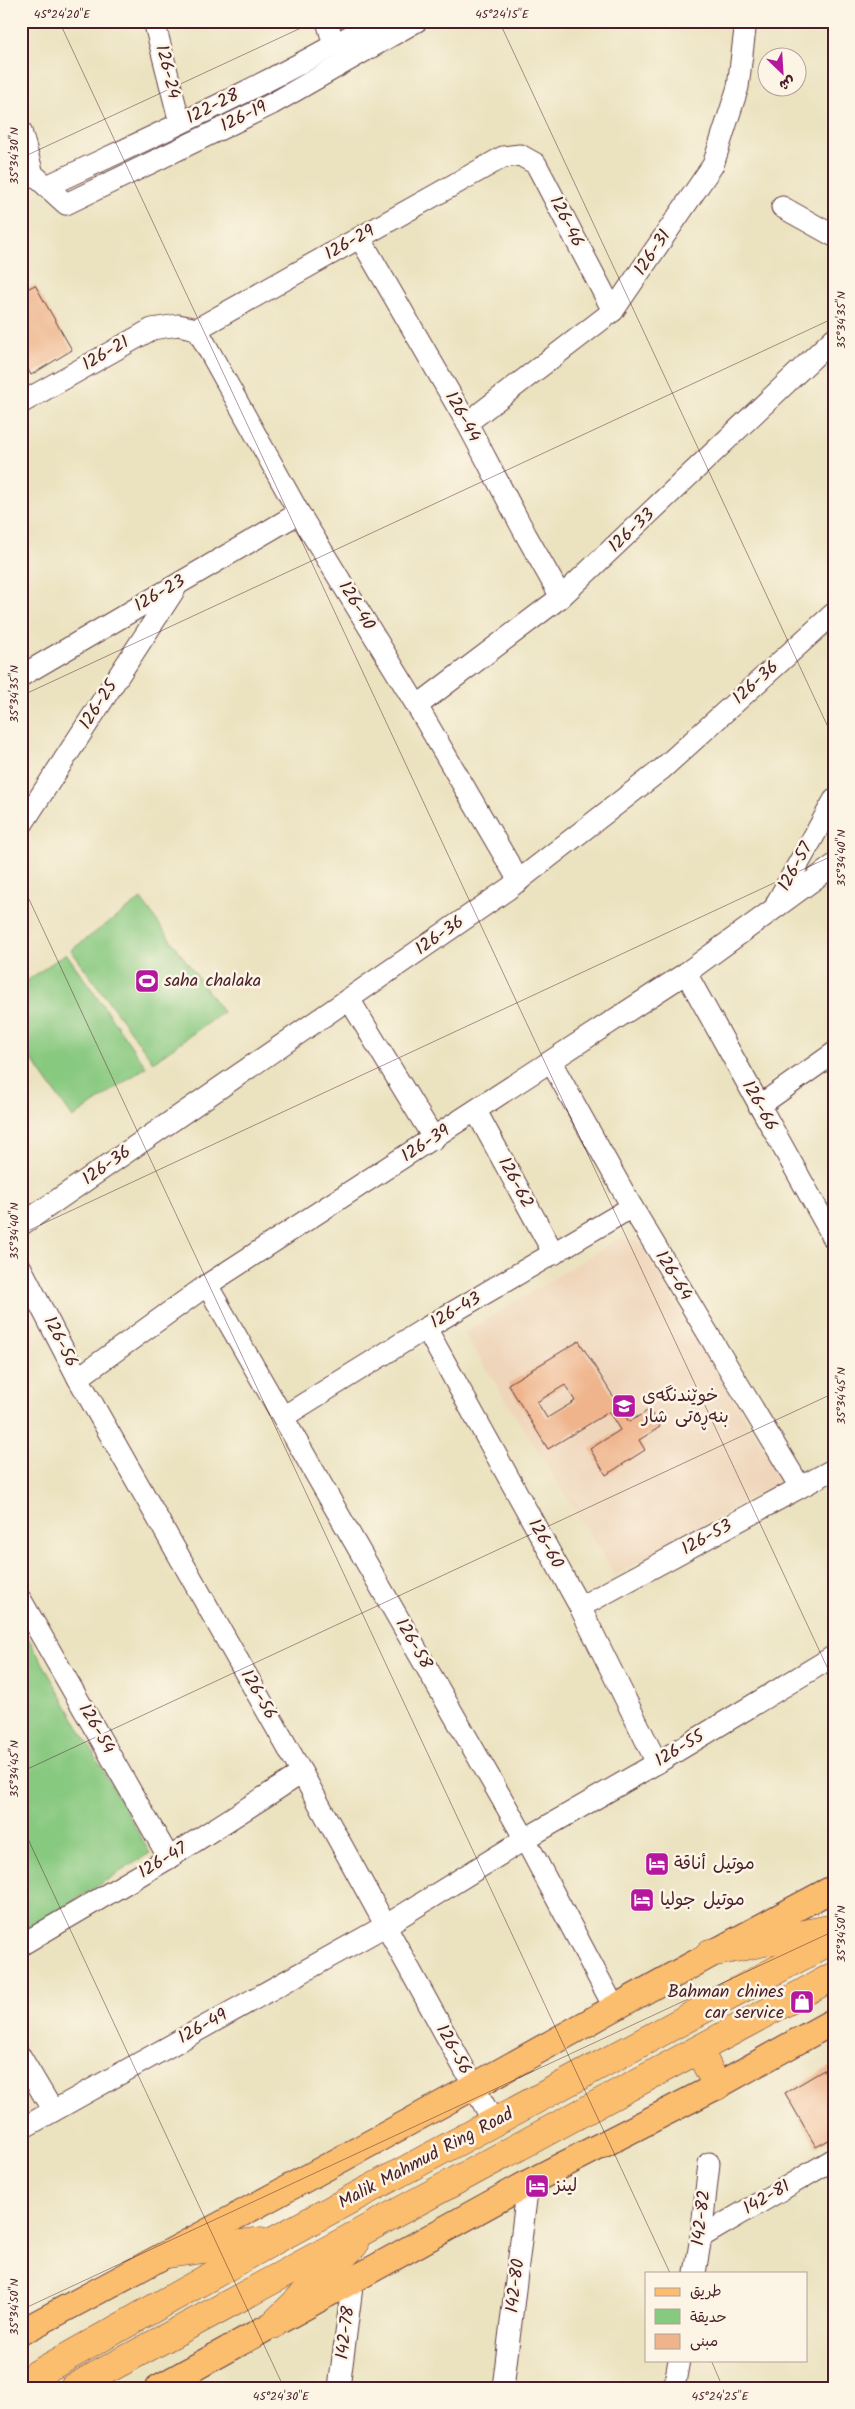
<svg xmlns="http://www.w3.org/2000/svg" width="855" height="2409" viewBox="0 0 855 2409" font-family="Kalam,'Playpen Sans Arabic',sans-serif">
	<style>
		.built { fill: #efd6bb }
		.green { fill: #88c980; stroke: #697456 }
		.building { fill: #efb48b; fill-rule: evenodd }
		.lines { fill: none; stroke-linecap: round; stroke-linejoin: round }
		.minor-casing { stroke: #623c41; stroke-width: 23 }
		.major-casing { stroke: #623c41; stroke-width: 28 }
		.highway-casing { stroke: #623c41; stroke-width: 29 }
		.minor { stroke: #fff; stroke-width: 21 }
		.major { stroke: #fbbd6e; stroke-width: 26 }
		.highway { stroke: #fbbd6e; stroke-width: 28 }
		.ticks { fill: none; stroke: #4a1f2b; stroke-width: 1; stroke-opacity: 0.45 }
		.labels { text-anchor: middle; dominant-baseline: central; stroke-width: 5; stroke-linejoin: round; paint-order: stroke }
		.street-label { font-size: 18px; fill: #4a1f2b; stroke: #fcf5e5 }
		.poi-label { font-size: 18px; fill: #4a1f2b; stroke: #fcf5e5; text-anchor: start }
		.neatline { fill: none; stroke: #4a1f2b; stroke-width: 2 }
		.ticks-label { font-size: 12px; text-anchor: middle; fill: #4a1f2b }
	</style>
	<rect width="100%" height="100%" fill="#fcf5e5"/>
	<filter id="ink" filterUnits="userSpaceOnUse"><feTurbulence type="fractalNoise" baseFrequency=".02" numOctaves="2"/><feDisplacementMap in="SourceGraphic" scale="10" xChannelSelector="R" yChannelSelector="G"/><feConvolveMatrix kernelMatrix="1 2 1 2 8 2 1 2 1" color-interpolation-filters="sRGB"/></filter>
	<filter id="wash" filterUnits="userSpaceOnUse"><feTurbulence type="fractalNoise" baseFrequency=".0096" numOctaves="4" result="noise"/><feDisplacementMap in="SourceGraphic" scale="20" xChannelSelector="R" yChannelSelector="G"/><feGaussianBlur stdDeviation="1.12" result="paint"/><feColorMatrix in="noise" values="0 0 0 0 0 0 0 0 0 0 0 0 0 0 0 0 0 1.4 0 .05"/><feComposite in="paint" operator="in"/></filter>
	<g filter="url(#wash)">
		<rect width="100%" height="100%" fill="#ebe2bf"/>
		<path class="built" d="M 618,1239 L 638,1241 L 782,1480 L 615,1575 L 464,1333 Z"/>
		<g class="green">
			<path d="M 141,899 L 223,1012 L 153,1062 L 71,950 Z"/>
			<path d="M 66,953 L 146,1067 L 73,1118 L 21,1044 L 21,985 Z"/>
			<path d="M 25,1632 L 150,1853 L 29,1929 L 21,1915 L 21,1634 Z"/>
		</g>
		<g id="blocks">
			<g class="building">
				<path d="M 35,285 L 72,350 L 31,375 L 21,357 L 21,292 Z"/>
				<path d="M 579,1341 L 629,1422 L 649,1410 L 660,1427 L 639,1440 L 645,1450 L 606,1475 L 590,1449 L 620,1430 L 609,1412 L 548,1449 L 508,1384 ZM 565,1385 L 575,1401 L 547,1418 L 537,1402 Z"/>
				<path d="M 834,2064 L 834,2137 L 816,2147 L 785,2093 Z"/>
			</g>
		</g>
	</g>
	<g filter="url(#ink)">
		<use href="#blocks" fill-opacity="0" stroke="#623c41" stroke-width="1"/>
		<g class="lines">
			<defs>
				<g id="minor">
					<path d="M 154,21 L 180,123"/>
					<path d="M 327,21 L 334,46"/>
					<path d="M 21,131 L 33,174 L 66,204 L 272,104 L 417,21"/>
					<path d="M 47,186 C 157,134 270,84 376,21"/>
					<path d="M 782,207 L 834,236"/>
					<path d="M 360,238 L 467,423 L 526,535 L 561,597"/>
					<path d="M 197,329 L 299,513 L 417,706 L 519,881"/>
					<path d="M 197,329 L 503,157 L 520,155 L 536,164 L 613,311"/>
					<path d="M 21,403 L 152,329 L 178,325 L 197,329"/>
					<path d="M 467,423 L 613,311 L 713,165 L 738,87 L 746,21"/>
					<path d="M 21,676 L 299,513"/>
					<path d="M 417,706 L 561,597 L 834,338"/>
					<path d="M 21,826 L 175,589"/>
					<path d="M 777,902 L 834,800"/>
					<path d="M 686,973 L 834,1239"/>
					<path d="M 349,999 L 434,1139"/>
					<path d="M 551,1062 L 632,1207 L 800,1487"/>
					<path d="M 759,1106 L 834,1053"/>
					<path d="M 476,1111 L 554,1254"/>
					<path d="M 21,1225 L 508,889 L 662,769 L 834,613"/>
					<path d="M 21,1268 L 78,1378 L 302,1773 L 494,2123"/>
					<path d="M 207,1285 L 525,1839 L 614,2007"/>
					<path d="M 426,1328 L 580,1607 L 657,1763"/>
					<path d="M 78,1378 L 207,1285 L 686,973 L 834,865"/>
					<path d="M 283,1417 L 426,1328 L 632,1207"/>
					<path d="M 21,1600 L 169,1858"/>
					<path d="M 580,1607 L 834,1469"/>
					<path d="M 21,1945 L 169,1858 L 302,1773"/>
					<path d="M 21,2057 L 53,2111"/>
					<path d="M 21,2129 L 385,1926 L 525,1839 L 657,1763 L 834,1656"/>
					<path d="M 701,2237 L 834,2159"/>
					<path d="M 695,2273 L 701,2237 L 709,2163"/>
					<path d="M 339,2388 L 353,2279"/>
					<path d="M 503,2388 L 528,2183"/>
					<path d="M 674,2388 L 679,2360"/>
				</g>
				<g id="major">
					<path d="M 21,2332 C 172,2252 322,2170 471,2088 C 592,2021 712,1952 834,1888"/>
					<path d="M 158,2388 L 528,2183 L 717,2086 L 834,2021"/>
				</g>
				<g id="highway">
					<path d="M 710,1953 L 834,1928"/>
					<path d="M 699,2050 L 717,2086"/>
					<path d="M 168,2254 L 261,2241"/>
					<path d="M 273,2325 L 354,2245"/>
					<path d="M 21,2383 L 277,2239 L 834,1939"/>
					<path d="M 73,2388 C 326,2250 581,2115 834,1976"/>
				</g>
			</defs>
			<use href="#minor" class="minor-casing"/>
			<use href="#major" class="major-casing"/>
			<use href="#highway" class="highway-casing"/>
			<use href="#minor" class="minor"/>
			<use href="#major" class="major"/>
			<use href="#highway" class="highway"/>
		</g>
	</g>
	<path class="ticks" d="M 59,21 L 834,1682M 499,21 L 834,740M 21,158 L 316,21M 21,696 L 834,318M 21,882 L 670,2273M 21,1234 L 834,855M 21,1772 L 834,1393M 21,1824 L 284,2388M 21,2310 L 834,1931M 711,2360 L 723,2388"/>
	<defs>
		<symbol id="stadium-square" viewBox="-11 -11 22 22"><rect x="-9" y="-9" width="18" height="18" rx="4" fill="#b5179e" stroke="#fcf5e5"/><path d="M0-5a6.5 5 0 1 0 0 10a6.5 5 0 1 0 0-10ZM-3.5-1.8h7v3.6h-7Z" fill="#fff"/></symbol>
		<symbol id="school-square" viewBox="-11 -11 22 22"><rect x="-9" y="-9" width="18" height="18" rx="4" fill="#b5179e" stroke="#fcf5e5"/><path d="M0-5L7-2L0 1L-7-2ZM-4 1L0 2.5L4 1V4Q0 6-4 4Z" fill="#fff"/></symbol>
		<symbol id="hotel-square" viewBox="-11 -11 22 22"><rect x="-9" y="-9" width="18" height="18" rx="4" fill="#b5179e" stroke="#fcf5e5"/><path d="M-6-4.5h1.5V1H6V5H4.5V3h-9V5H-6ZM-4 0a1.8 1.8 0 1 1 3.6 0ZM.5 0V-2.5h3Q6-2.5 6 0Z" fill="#fff"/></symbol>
		<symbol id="shop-square" viewBox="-11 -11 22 22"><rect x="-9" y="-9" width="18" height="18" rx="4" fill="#b5179e" stroke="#fcf5e5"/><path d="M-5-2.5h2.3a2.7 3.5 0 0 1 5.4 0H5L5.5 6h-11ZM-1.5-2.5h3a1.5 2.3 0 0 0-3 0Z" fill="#fff"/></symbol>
	</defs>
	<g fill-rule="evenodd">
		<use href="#stadium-square" x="133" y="967" width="28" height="28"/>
		<use href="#school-square" x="610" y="1392" width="28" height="28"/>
		<use href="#hotel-square" x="643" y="1850" width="28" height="28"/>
		<use href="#hotel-square" x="628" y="1886" width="28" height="28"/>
		<use href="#shop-square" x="788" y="1988" width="28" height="28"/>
		<use href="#hotel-square" x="523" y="2172" width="28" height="28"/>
	</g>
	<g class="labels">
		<g class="street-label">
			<text transform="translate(167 72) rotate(76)">126-24</text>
			<text transform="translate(213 107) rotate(-27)">122-28</text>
			<text transform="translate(244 117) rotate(-26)">126-19</text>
			<text transform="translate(566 222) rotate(63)">126-46</text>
			<text transform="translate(350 243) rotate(-29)">126-29</text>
			<text transform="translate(653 253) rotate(-56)">126-31</text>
			<text transform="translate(106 354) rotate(-30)">126-21</text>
			<text transform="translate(462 417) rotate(61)">126-44</text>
			<text transform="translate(632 531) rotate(-43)">126-33</text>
			<text transform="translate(160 594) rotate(-30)">126-23</text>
			<text transform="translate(356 606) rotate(59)">126-40</text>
			<text transform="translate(756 683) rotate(-42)">126-36</text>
			<text transform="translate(99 705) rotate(-57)">126-25</text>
			<text transform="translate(796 867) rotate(-61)">126-57</text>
			<text transform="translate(440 936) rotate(-35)">126-36</text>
			<text transform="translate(759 1106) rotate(61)">126-66</text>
			<text transform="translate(426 1144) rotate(-33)">126-39</text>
			<text transform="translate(107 1166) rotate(-35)">126-36</text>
			<text transform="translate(515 1183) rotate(62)">126-62</text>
			<text transform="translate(673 1276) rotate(59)">126-64</text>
			<text transform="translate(456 1311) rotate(-30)">126-43</text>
			<text transform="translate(60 1342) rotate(63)">126-56</text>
			<text transform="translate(707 1538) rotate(-29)">126-53</text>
			<text transform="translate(545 1544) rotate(61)">126-60</text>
			<text transform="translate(413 1644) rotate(60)">126-58</text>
			<text transform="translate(258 1695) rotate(60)">126-56</text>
			<text transform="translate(96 1729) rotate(60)">126-54</text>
			<text transform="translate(680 1749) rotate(-31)">126-55</text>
			<text transform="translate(163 1861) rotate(-31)">126-47</text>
			<text transform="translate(203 2027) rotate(-29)">126-49</text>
			<text transform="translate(453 2050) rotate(61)">126-56</text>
			<text transform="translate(426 2159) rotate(-28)">Malik Mahmud Ring Road</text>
			<text transform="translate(767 2198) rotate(-30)">142-81</text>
			<text transform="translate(702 2218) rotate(-83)">142-82</text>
			<text transform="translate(516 2286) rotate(-83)">142-80</text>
			<text transform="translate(346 2333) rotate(-83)">142-78</text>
		</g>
		<g class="poi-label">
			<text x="164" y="981">saha chalaka</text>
			<text x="642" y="1396">خوێندنگەی<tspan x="642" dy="21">بنەڕەتی شار</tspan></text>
			<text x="674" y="1864">موتيل أناقة</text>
			<text x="660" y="1900">موتيل جوليا</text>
			<text x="784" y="1992" text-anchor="end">Bahman chines<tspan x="784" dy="21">car service</tspan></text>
			<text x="554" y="2186">لينز</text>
		</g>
	</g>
	<rect width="855" height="2409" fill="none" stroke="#fcf5e5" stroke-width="55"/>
	<rect x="645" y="2272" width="162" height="90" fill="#fcf5e5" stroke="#b59f9b"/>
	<rect x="655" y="2288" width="25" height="8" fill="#fbbd6e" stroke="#b59f9b"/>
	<text x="690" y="2296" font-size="15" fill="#4a1f2b">طريق</text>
	<rect x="655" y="2309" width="25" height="15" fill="#88c980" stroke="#b59f9b"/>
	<text x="690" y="2322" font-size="15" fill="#4a1f2b">حديقة</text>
	<rect x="655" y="2334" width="25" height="15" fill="#efb48b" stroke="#b59f9b"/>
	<text x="690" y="2346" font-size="15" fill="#4a1f2b">مبنى</text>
	<g transform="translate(782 72) rotate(155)"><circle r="24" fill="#fcf5e5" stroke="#b59f9b"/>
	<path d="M0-4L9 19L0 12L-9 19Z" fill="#b5179e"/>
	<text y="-8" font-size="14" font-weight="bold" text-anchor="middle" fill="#4a1f2b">ش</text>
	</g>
	<rect x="28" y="28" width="800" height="2354" class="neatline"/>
	<g class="ticks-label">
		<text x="62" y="18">45°24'20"E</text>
		<text x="502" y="18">45°24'15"E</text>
		<text transform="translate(14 156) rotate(-90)" y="4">35°34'30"N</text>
		<text transform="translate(841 320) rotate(-90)" y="4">35°34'35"N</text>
		<text transform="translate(14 694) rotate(-90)" y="4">35°34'35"N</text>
		<text transform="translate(841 858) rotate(-90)" y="4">35°34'40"N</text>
		<text transform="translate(14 1231) rotate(-90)" y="4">35°34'40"N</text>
		<text transform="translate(841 1396) rotate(-90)" y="4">35°34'45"N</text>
		<text transform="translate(14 1769) rotate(-90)" y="4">35°34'45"N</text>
		<text transform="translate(841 1934) rotate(-90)" y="4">35°34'50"N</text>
		<text transform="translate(14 2307) rotate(-90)" y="4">35°34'50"N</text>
		<text x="281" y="2400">45°24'30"E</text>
		<text x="720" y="2400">45°24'25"E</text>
	</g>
</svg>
